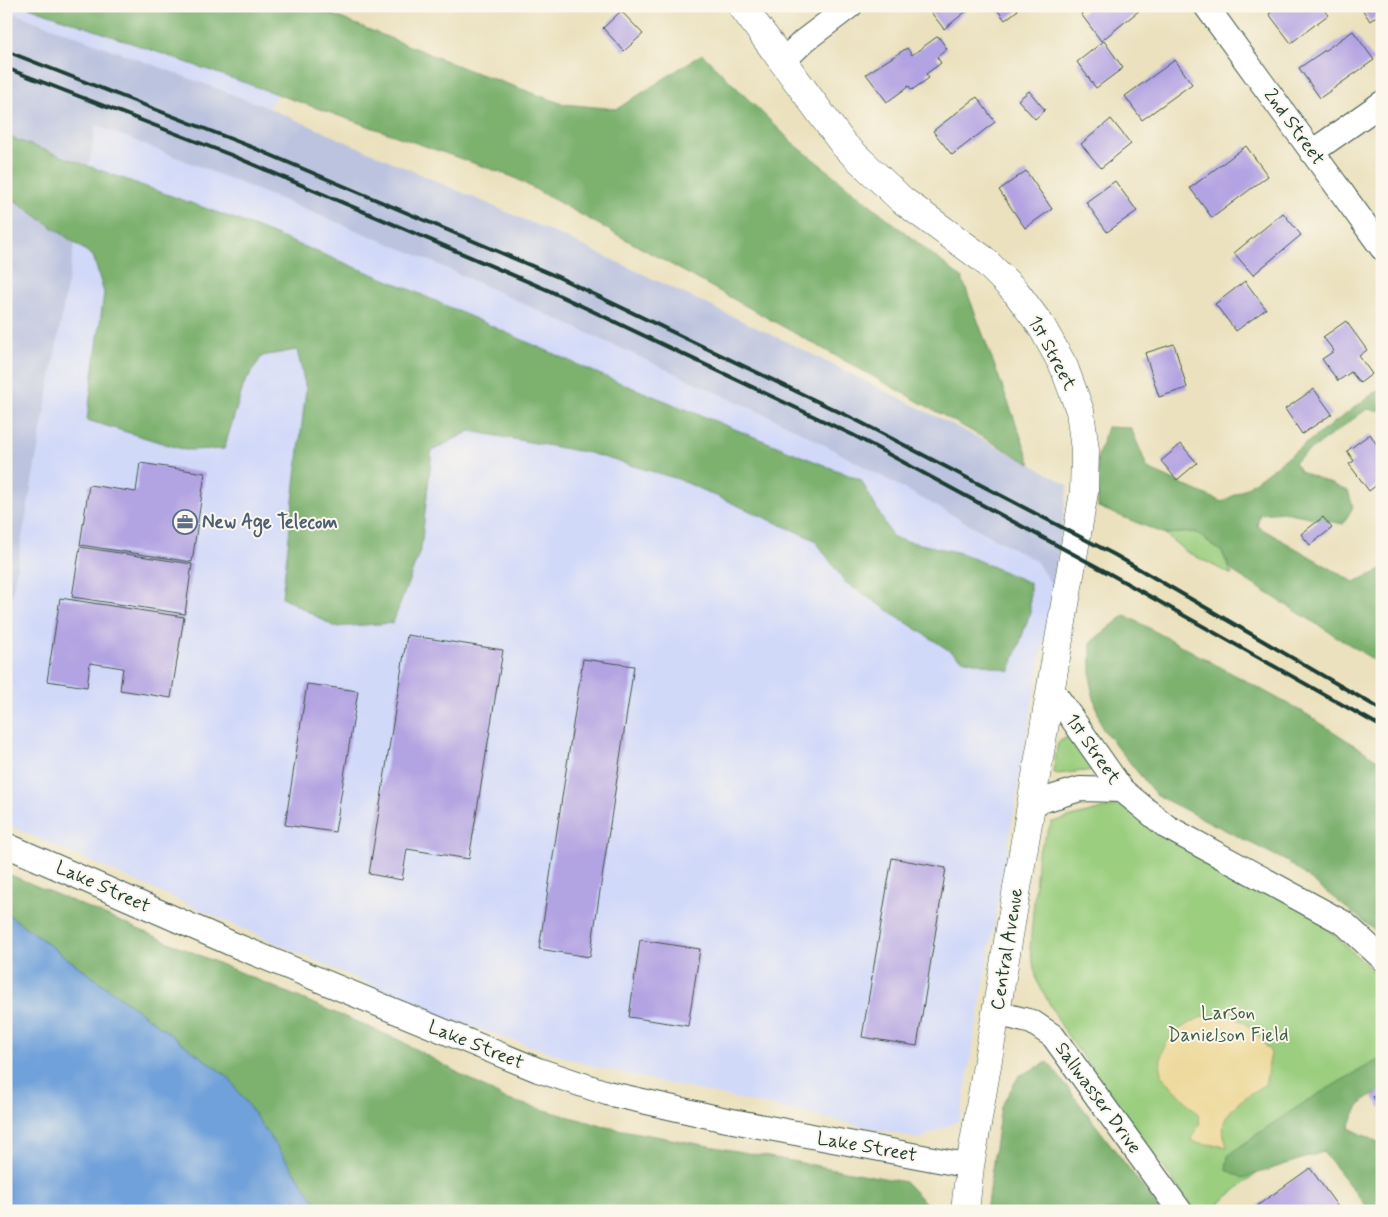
<svg xmlns="http://www.w3.org/2000/svg" width="1388" height="1217" viewBox="0 0 1388 1217" font-family="Mynerve,sans-serif">
	<style>
		.built { fill: #d1d9f9 }
		.industrial { fill: #bbc3de }
		.green { fill: #9bce7f; stroke: #5d865a }
		.forest { fill: #7cb16e; stroke: #4e7751 }
		.sand { fill: #eeda9e; stroke: #868c69 }
		.water { fill: #71a1da; stroke: #486f87 }
		.building { fill: #b2a3e2 }
		.lines { fill: none; stroke-linecap: round; stroke-linejoin: round }
		.minor-casing { stroke: #3e5649; stroke-width: 26 }
		.tertiary-casing { stroke: #3e5649; stroke-width: 29 }
		.minor { stroke: #fff; stroke-width: 24 }
		.tertiary { stroke: #fff; stroke-width: 28 }
		.rail { stroke: #1f3d34; stroke-width: 4 }
		.labels { text-anchor: middle; dominant-baseline: central; stroke-width: 4; stroke-linejoin: round; paint-order: stroke }
		.street-label { font-size: 19px; fill: #1f3d34; stroke: #fbf7ec }
		.service-label { font-size: 19px; font-weight: bold; fill: #4e5e75; stroke: #fbf7ec; text-anchor: start }
		.park-label { font-size: 19px; fill: #3e6147; stroke: #fbf7ec }
	</style>
	<rect width="100%" height="100%" fill="#fbf7ec"/>
	<filter id="ink" filterUnits="userSpaceOnUse"><feTurbulence type="fractalNoise" baseFrequency=".02" numOctaves="2"/><feDisplacementMap in="SourceGraphic" scale="10" xChannelSelector="R" yChannelSelector="G"/><feConvolveMatrix kernelMatrix="1 2 1 2 8 2 1 2 1" color-interpolation-filters="sRGB"/></filter>
	<filter id="wash" filterUnits="userSpaceOnUse"><feTurbulence type="fractalNoise" baseFrequency=".0096" numOctaves="4" result="noise"/><feDisplacementMap in="SourceGraphic" scale="20" xChannelSelector="R" yChannelSelector="G"/><feGaussianBlur stdDeviation="1.12" result="paint"/><feColorMatrix in="noise" values="0 0 0 0 0 0 0 0 0 0 0 0 0 0 0 0 0 1.4 0 .05"/><feComposite in="paint" operator="in"/></filter>
	<g filter="url(#wash)">
		<rect width="100%" height="100%" fill="#ebe1be"/>
		<g class="built">
			<path d="M 6,6 L 326,6 L 269,108 L 6,10 Z"/>
			<path d="M 96,125 L 415,254 L 790,426 L 1036,561 L 1053,587 L 960,1120 L 920,1139 L 598,1068 L 443,1017 L 6,824 L 6,628 Z"/>
		</g>
		<path class="industrial" d="M 6,10 L 269,108 L 564,237 L 783,340 L 1031,464 L 1068,485 L 1053,587 L 1036,561 L 790,426 L 415,254 L 96,125 L 6,628 Z"/>
		<g class="green">
			<path d="M 1195,532 L 1222,552 L 1232,575 L 1185,551 L 1165,534 Z"/>
			<path d="M 1068,737 L 1074,738 L 1094,770 L 1058,774 L 1053,772 L 1058,742 Z"/>
			<path d="M 1118,805 L 1208,858 L 1312,915 L 1382,979 L 1382,1076 L 1209,1211 L 1195,1211 L 1065,1032 L 1037,981 L 1030,948 L 1038,853 L 1052,822 Z"/>
		</g>
		<g class="forest">
			<path d="M 26,6 L 311,6 L 466,69 L 563,104 L 617,109 L 702,54 L 793,143 L 962,278 L 1031,464 L 513,177 Z"/>
			<path d="M 6,136 L 235,219 L 402,286 L 601,375 L 861,480 L 893,538 L 961,553 L 1030,583 L 1030,613 L 1010,671 L 962,659 L 845,582 L 815,540 L 678,479 L 589,453 L 470,431 L 432,451 L 421,548 L 393,623 L 335,627 L 282,597 L 306,389 L 297,350 L 262,356 L 244,384 L 224,449 L 185,450 L 87,420 L 104,293 L 93,256 L 6,194 Z"/>
			<path d="M 1382,387 L 1382,409 L 1377,411 L 1367,409 L 1294,462 L 1300,471 L 1348,491 L 1353,507 L 1343,524 L 1285,512 L 1260,514 L 1257,526 L 1354,582 L 1382,570 L 1382,665 L 1232,571 L 1222,552 L 1196,532 L 1165,534 L 1098,507 L 1097,459 L 1107,427 L 1131,428 L 1148,469 L 1222,502 L 1246,488 Z"/>
			<path d="M 1125,615 L 1308,715 L 1382,763 L 1382,936 L 1288,862 L 1156,795 L 1102,728 L 1091,687 L 1091,642 Z"/>
			<path d="M 6,873 L 399,1040 L 505,1099 L 606,1127 L 905,1182 L 933,1211 L 322,1211 L 228,1077 L 6,913 Z"/>
			<path d="M 1382,1058 L 1382,1093 C 1363,1094 1354,1113 1349,1128 L 1382,1144 L 1382,1211 L 1370,1211 L 1323,1152 L 1243,1178 L 1226,1169 L 1228,1156 C 1276,1118 1328,1087 1382,1058 Z"/>
			<path d="M 1048,1062 L 1161,1211 L 986,1211 L 1001,1106 L 1019,1076 Z"/>
		</g>
		<path class="sand" d="M 1204,1016 C 1211,1016 1221,1014 1228,1016 C 1247,1020 1261,1038 1271,1053 L 1265,1085 C 1253,1090 1227,1109 1224,1123 C 1222,1131 1225,1139 1227,1147 L 1194,1142 L 1191,1138 L 1200,1124 L 1198,1114 L 1161,1075 C 1157,1041 1176,1029 1204,1016 Z"/>
		<path class="water" d="M 6,913 L 228,1077 L 322,1211 L 6,1211 Z"/>
		<g id="blocks">
			<g class="building">
				<path d="M 926,6 L 967,6 L 969,9 L 944,29 Z"/>
				<path d="M 990,6 L 1015,6 L 1018,10 L 1005,20 L 996,8 L 993,10 Z"/>
				<path d="M 1091,6 L 1145,6 L 1101,41 L 1081,14 Z"/>
				<path d="M 1279,6 L 1321,6 L 1328,15 L 1291,43 L 1269,14 Z"/>
				<path d="M 1360,6 L 1382,6 L 1382,12 L 1370,21 Z"/>
				<path d="M 621,11 L 643,34 L 624,51 L 603,28 Z"/>
				<path d="M 1353,31 L 1374,60 L 1320,98 L 1299,68 Z"/>
				<path d="M 938,36 L 947,49 L 937,57 L 941,63 L 926,74 L 929,78 L 912,90 L 909,86 L 887,102 L 866,74 L 907,48 L 912,55 Z"/>
				<path d="M 1104,41 L 1123,68 L 1096,88 L 1077,62 Z"/>
				<path d="M 1175,60 L 1192,84 L 1142,120 L 1125,96 Z"/>
				<path d="M 1029,91 L 1045,110 L 1035,119 L 1018,100 Z"/>
				<path d="M 977,97 L 995,122 L 952,155 L 933,131 Z"/>
				<path d="M 1111,119 L 1131,144 L 1101,168 L 1081,144 Z"/>
				<path d="M 1246,146 L 1268,176 L 1212,218 L 1190,188 Z"/>
				<path d="M 1026,171 L 1052,209 L 1025,228 L 999,190 Z"/>
				<path d="M 1115,181 L 1137,211 L 1107,232 L 1086,202 Z"/>
				<path d="M 1283,213 L 1301,235 L 1253,275 L 1234,253 Z"/>
				<path d="M 1245,281 L 1266,309 L 1236,331 L 1215,304 Z"/>
				<path d="M 1346,321 L 1367,350 L 1359,356 L 1372,374 L 1360,383 L 1351,372 L 1338,381 L 1322,359 L 1334,351 L 1323,337 Z"/>
				<path d="M 1174,344 L 1187,388 L 1159,397 L 1145,353 Z"/>
				<path d="M 1314,389 L 1332,414 L 1302,434 L 1285,409 Z"/>
				<path d="M 1370,434 L 1377,445 L 1382,441 L 1382,481 L 1369,491 L 1349,464 L 1354,461 L 1347,451 Z"/>
				<path d="M 1181,444 L 1197,463 L 1177,480 L 1161,461 Z"/>
				<path d="M 140,463 L 205,473 L 192,562 L 80,545 L 89,485 L 136,492 Z"/>
				<path d="M 1323,517 L 1332,528 L 1310,545 L 1301,534 Z"/>
				<path d="M 80,547 L 192,564 L 185,614 L 72,597 Z"/>
				<path d="M 60,598 L 184,617 L 171,698 L 120,690 L 123,668 L 90,663 L 87,687 L 47,681 Z"/>
				<path d="M 407,635 L 503,650 L 469,859 L 407,849 L 402,880 L 369,874 Z"/>
				<path d="M 583,659 L 634,666 L 590,957 L 539,949 Z"/>
				<path d="M 307,684 L 358,691 L 335,832 L 285,825 Z"/>
				<path d="M 892,858 L 946,868 L 917,1046 L 862,1037 Z"/>
				<path d="M 640,940 L 700,949 L 688,1026 L 629,1017 Z"/>
				<path d="M 1382,1090 L 1382,1109 L 1373,1097 Z"/>
				<path d="M 1310,1168 L 1338,1207 L 1332,1211 L 1262,1211 L 1258,1205 Z"/>
			</g>
		</g>
	</g>
	<g filter="url(#ink)">
		<use href="#blocks" fill-opacity="0" stroke="#3e5649" stroke-width="1"/>
		<g class="lines">
			<defs>
				<g id="minor">
					<path d="M 1206,6 L 1382,248"/>
					<path d="M 783,61 L 805,40 L 850,6"/>
					<path d="M 1312,152 L 1382,103"/>
					<path d="M 1050,687 L 1122,790 L 1167,827 L 1344,923 L 1382,958"/>
					<path d="M 1031,804 L 1080,789 L 1122,790"/>
					<path d="M 6,845 L 237,946 L 538,1070 L 607,1093 L 722,1119 L 970,1166"/>
					<path d="M 996,1013 L 1032,1022 L 1053,1036 L 1180,1211"/>
				</g>
				<path id="tertiary" d="M 742,6 L 844,145 L 902,200 L 983,259 L 1016,292 L 1042,327 L 1064,367 L 1080,411 L 1085,450 L 1084,492 L 970,1166 L 965,1211"/>
			</defs>
			<use href="#minor" class="minor-casing"/>
			<use href="#tertiary" class="tertiary-casing"/>
			<use href="#minor" class="minor"/>
			<use href="#tertiary" class="tertiary"/>
			<g class="rail">
				<path d="M 6,51 L 254,148 L 558,277 L 858,421 L 1115,555 L 1382,710"/>
				<path d="M 6,68 L 231,155 L 550,291 L 853,435 L 1112,575 L 1382,727"/>
			</g>
		</g>
	</g>
	<defs>
		<symbol id="office-ring" viewBox="-11 -11 22 22"><circle r="9.5" fill="#fbf7ec" stroke="#5c6f8a" stroke-width="1.5"/><path d="M-6-3h4V-5.5h4V-3h4V5H-6ZM-1-4.5V-3h2v-1.5ZM-6 0V1H6V0Z" fill="#5c6f8a"/></symbol>
	</defs>
	<g fill-rule="evenodd">
		<use href="#office-ring" x="171" y="508" width="28" height="28"/>
	</g>
	<g class="labels">
		<g class="street-label">
			<text transform="translate(1294 127) rotate(54)">2nd Street</text>
			<text transform="translate(1052 353) rotate(62)">1st Street</text>
			<text transform="translate(1093 749) rotate(55)">1st Street</text>
			<text transform="translate(103 887) rotate(24)">Lake Street</text>
			<text transform="translate(1007 949) rotate(-81)">Central Avenue</text>
			<text transform="translate(476 1045) rotate(22)">Lake Street</text>
			<text transform="translate(1098 1098) rotate(54)">Sallwasser Drive</text>
			<text transform="translate(867 1147) rotate(10)">Lake Street</text>
		</g>
		<g class="service-label">
			<text x="202" y="522">New Age Telecom</text>
		</g>
		<g class="park-label">
			<text x="1228" y="1013">Larson<tspan x="1228" dy="22">Danielson Field</tspan></text>
		</g>
	</g>
	<rect width="1388" height="1217" fill="none" stroke="#fbf7ec" stroke-width="25"/>
</svg>
